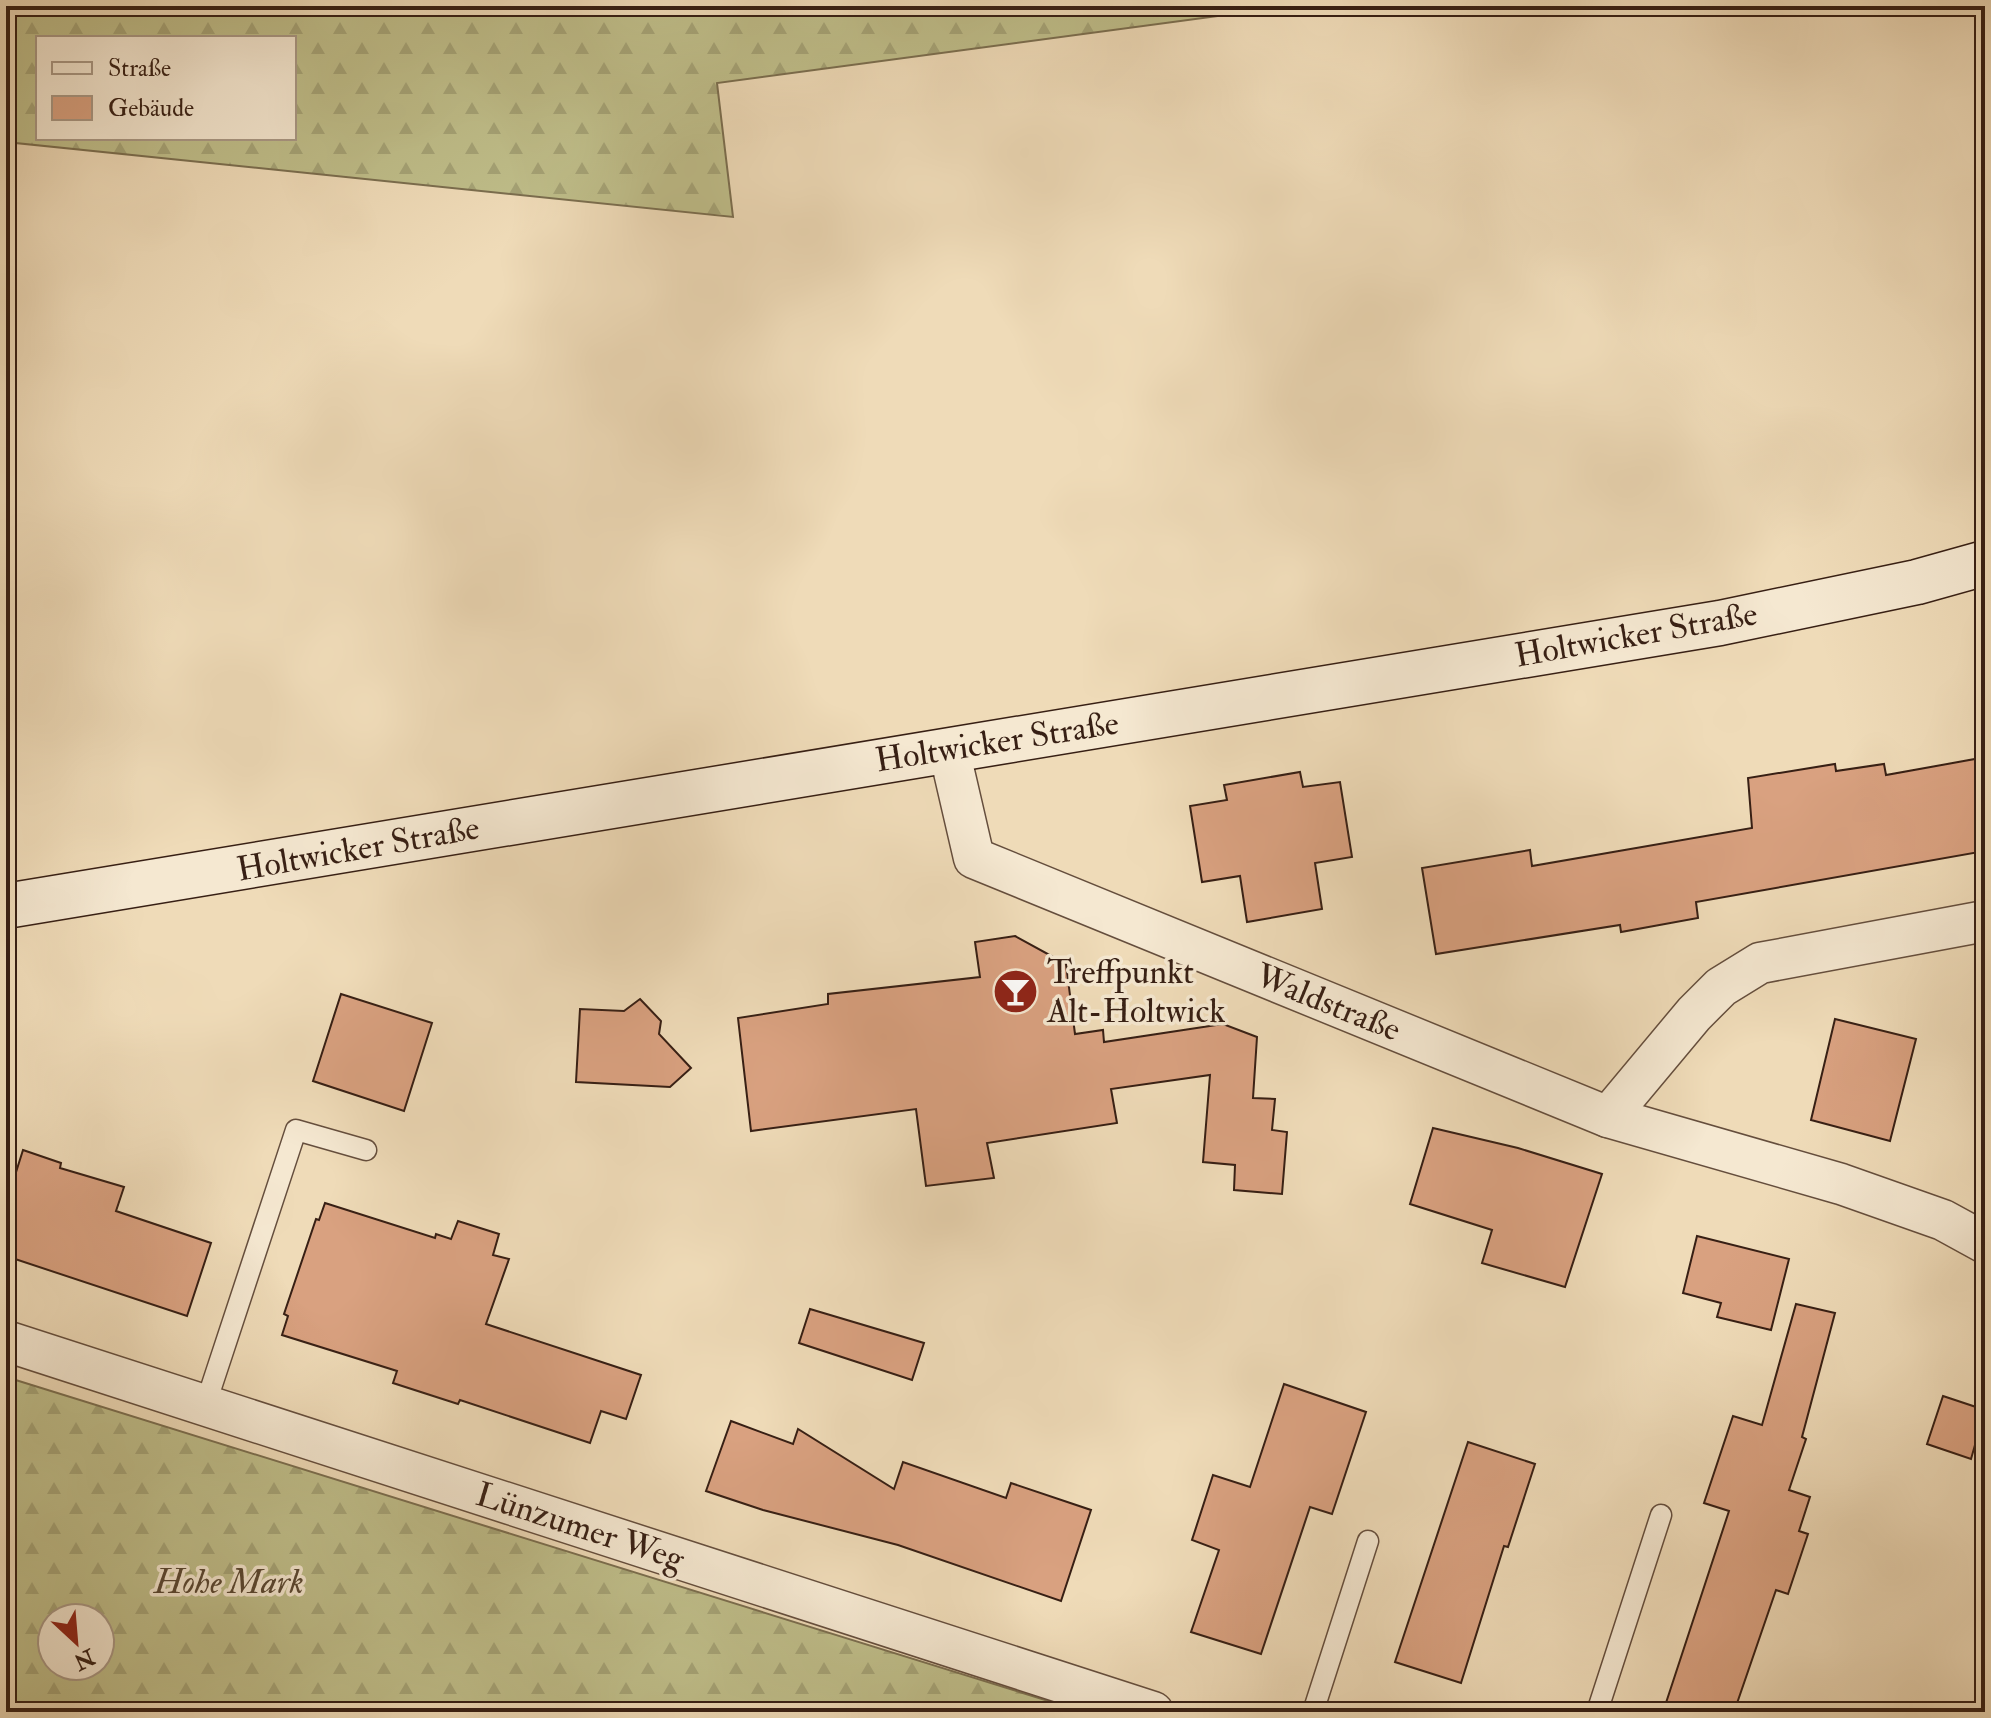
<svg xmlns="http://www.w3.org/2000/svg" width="1991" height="1718" viewBox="0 0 1991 1718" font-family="'IM FELL Double Pica',serif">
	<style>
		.forest { fill: url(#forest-firs); stroke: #7b6e4f; stroke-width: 2; fill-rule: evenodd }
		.building { fill: #d9a180; stroke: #371f14; stroke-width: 2 }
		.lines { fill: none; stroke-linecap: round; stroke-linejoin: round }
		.lane-casing { stroke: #654e3d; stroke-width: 23 }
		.street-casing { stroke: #654e3d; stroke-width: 43 }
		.secondary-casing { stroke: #371f14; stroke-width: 47 }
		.lane { stroke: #f5e8d1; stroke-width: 20 }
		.street { stroke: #f5e8d1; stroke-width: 40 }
		.secondary { stroke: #f5e8d1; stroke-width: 44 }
		.labels { text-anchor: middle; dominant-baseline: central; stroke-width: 7; stroke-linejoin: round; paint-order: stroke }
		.street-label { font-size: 34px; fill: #371f14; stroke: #f5e8d1 }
		.poi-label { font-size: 34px; fill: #371f14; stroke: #f5e8d1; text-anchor: start }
		.park-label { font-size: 34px; font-style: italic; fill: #594732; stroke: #f5e8d1 }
	</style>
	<defs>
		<pattern id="forest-firs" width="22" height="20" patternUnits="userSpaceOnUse" patternTransform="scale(2)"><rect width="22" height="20" fill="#bfbe8a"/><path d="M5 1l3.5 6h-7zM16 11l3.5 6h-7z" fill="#a5a376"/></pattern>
	</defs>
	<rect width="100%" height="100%" fill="#efdbb8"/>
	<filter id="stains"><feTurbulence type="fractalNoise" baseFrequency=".0025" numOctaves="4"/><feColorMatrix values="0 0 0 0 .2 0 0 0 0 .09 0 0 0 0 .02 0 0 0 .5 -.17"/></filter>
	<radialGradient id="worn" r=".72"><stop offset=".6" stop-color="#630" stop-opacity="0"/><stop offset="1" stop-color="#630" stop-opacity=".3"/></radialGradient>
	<g class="forest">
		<path d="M 6,6 L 1293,6 L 717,83 L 733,217 L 6,142 ZM 38,38 L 294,38 L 294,138 L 38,138 Z"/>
		<path d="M 6,1377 L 1084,1712 L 6,1712 ZM 52,1618 L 100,1618 L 100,1666 L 52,1666 Z"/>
	</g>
	<g class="building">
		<path d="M 1975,759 L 1985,818 L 1985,851 L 1696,902 L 1698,918 L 1621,932 L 1620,925 L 1436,954 L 1422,868 L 1530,850 L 1532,866 L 1752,828 L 1748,778 L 1835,764 L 1836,771 L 1884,764 L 1886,775 Z"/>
		<path d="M 1300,772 L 1303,787 L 1340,782 L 1352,857 L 1315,863 L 1322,909 L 1247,922 L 1240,876 L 1202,882 L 1190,806 L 1227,800 L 1224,785 Z"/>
		<path d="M 1015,936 L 1066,964 L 1075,1034 L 1103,1030 L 1104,1042 L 1223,1024 L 1257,1037 L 1253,1098 L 1275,1099 L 1272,1130 L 1287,1132 L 1282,1194 L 1234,1190 L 1235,1165 L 1203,1162 L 1210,1075 L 1111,1089 L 1117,1123 L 987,1143 L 994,1178 L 926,1186 L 916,1109 L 751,1131 L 738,1018 L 828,1004 L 828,994 L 980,977 L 975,942 Z"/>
		<path d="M 341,994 L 432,1023 L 404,1111 L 313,1081 Z"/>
		<path d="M 640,999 L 661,1021 L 659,1034 L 691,1068 L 670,1087 L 576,1082 L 580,1009 L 624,1011 Z"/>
		<path d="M 1835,1019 L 1916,1039 L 1890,1141 L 1811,1120 Z"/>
		<path d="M 1433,1128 L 1518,1148 L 1602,1174 L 1565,1287 L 1482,1263 L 1492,1230 L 1410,1204 Z"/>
		<path d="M 23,1150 L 61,1163 L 60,1168 L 124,1187 L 116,1211 L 211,1243 L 187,1316 L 6,1256 L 6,1204 Z"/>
		<path d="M 325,1203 L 435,1238 L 436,1234 L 451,1239 L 458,1221 L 499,1234 L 493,1255 L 509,1259 L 486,1324 L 641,1375 L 626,1419 L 601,1411 L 590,1443 L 460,1400 L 458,1404 L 393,1383 L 397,1371 L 282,1335 L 288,1316 L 284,1314 L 316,1219 L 319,1220 Z"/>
		<path d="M 1697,1236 L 1789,1259 L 1771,1330 L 1717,1317 L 1721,1303 L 1683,1293 Z"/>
		<path d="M 1796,1304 L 1835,1313 L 1802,1437 L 1806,1439 L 1789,1490 L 1810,1497 L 1799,1531 L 1808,1534 L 1788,1594 L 1776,1590 L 1734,1712 L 1663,1712 L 1729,1511 L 1704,1503 L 1733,1416 L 1762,1425 Z"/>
		<path d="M 810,1309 L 924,1343 L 912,1380 L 799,1343 Z"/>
		<path d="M 1284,1384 L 1366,1412 L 1332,1514 L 1310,1507 L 1261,1654 L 1191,1632 L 1219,1550 L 1192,1540 L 1213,1475 L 1250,1487 Z"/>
		<path d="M 1943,1396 L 1985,1410 L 1971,1459 L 1927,1444 Z"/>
		<path d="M 731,1421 L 793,1444 L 798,1429 L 894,1489 L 903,1462 L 1006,1498 L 1011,1483 L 1091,1510 L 1061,1601 L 898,1545 L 763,1510 L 706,1491 Z"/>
		<path d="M 1468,1442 L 1535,1464 L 1508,1547 L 1504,1546 L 1461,1683 L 1395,1662 Z"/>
	</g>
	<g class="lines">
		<defs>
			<g id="lane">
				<path d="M 205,1406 L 296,1130 L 366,1150"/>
				<path d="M 1313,1712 L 1368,1541"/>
				<path d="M 1597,1712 L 1661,1515"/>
			</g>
			<g id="street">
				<path d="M 949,750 L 974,858 L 1608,1117 L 1841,1184 L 1943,1220 L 1985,1243"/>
				<path d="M 1608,1117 L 1694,1014 L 1721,987 L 1760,963 L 1985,921"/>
				<path d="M 6,1341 L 1153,1712"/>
			</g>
			<path id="secondary" d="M 6,906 L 1720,623 L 1917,582 L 1985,563"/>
		</defs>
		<use href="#lane" class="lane-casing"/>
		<use href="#street" class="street-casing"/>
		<use href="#secondary" class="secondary-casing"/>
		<use href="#lane" class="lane"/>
		<use href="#street" class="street"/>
		<use href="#secondary" class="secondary"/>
	</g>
	<defs>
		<symbol id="bar-disc" viewBox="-11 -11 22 22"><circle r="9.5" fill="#8f2418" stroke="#f5e8d1"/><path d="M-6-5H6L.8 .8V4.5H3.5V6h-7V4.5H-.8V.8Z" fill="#fff"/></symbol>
	</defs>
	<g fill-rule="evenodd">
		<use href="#bar-disc" x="990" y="966" width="51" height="51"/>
	</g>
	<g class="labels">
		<g class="street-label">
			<text transform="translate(1636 635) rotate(-10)">Holtwicker Straße</text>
			<text transform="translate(997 742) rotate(-9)">Holtwicker Straße</text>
			<text transform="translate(358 849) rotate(-10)">Holtwicker Straße</text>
			<text transform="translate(1328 1003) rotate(22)">Waldstraße</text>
			<text transform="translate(580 1527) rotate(18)">Lünzumer Weg</text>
		</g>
		<g class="poi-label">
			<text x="1047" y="972">Treffpunkt<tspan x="1047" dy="39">Alt-Holtwick</tspan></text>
		</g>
		<g class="park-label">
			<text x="229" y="1582">Hohe Mark</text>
		</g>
	</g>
	<rect width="1991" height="1718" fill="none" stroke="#efdbb8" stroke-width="32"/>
	<rect x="8" y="8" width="1975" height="1702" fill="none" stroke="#371f14" stroke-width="4"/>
	<rect x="16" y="16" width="1959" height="1686" fill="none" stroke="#371f14" stroke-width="2"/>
	<rect x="36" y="36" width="260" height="104" fill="#f5e8d1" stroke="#a99885" stroke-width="2"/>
	<rect x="52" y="62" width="40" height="12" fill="#f5e8d1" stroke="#a99885" stroke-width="2"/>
	<text x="108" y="76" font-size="24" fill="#371f14">Straße</text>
	<rect x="52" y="96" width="40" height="24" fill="#d9a180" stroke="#a99885" stroke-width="2"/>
	<text x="108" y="116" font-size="24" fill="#371f14">Gebäude</text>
	<g transform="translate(76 1642) rotate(154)"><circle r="38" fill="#f5e8d1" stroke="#a99885" stroke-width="2"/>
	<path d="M0-6L14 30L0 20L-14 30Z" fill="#8f2418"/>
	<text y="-12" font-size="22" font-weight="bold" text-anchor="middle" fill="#371f14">N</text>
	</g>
	<rect width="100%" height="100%" filter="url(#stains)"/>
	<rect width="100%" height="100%" fill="url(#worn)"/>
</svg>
